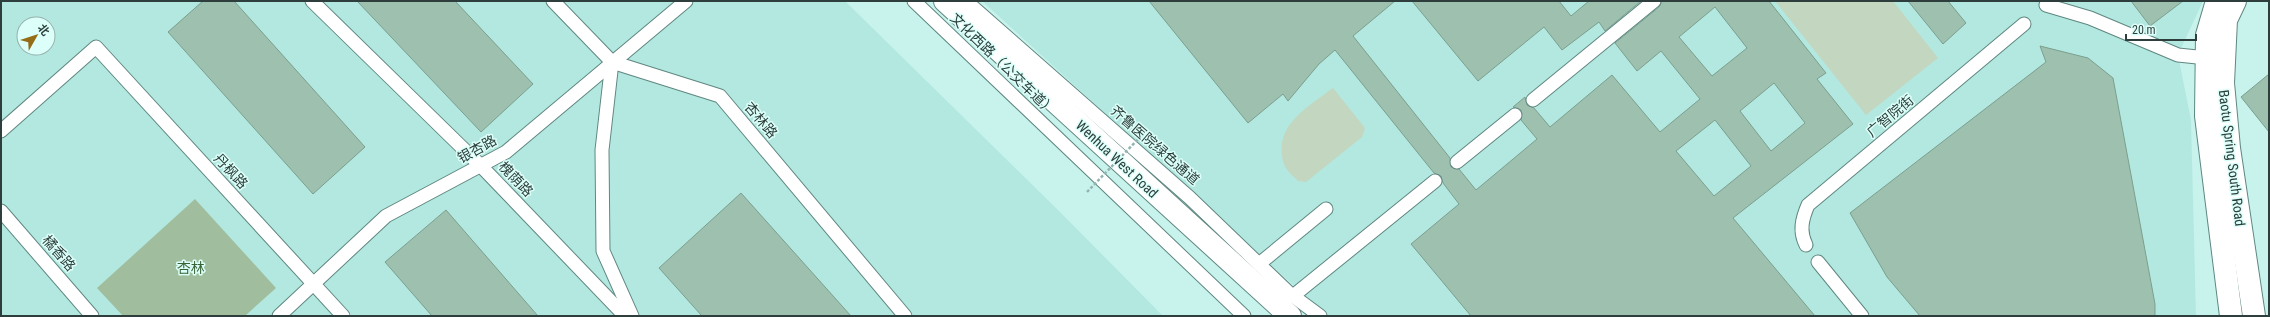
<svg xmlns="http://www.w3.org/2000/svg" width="2270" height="317" viewBox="0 0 2270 317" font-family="'Roboto Condensed','Noto Sans SC',sans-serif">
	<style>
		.built { fill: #b3e8e0; fill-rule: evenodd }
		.green { fill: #c2d6c0 }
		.forest { fill: #a0be9e }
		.building { fill: #9dc0af; stroke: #7c9f8e; fill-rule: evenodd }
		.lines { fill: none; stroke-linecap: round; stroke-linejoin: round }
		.service-casing { stroke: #5f8781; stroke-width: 15 }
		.secondary-casing { stroke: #5f8781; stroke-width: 24 }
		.service { stroke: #fff; stroke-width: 13 }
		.secondary { stroke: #fff; stroke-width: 22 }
		.path-bridge { stroke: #93b5b1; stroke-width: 2.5; stroke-dasharray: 3 2; stroke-linecap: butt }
		.labels { text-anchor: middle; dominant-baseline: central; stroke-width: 3; stroke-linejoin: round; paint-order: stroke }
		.street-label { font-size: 14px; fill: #2d3e3c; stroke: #dcfff9 }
		.park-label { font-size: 14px; fill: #386336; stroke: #dcfff9 }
	</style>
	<rect width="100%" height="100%" fill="#c8f3ed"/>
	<g class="built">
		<path d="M 1,1 L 845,1 L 1061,213 L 1163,316 L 1,316 ZM 24,24 L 48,24 L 48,48 L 24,48 Z"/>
		<path d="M 982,1 L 2203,1 L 2178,55 L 2191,120 L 2196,316 L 1327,316 Z"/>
	</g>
	<g class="green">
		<path d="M 1775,1 L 1893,1 L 1938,58 L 1866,115 Z"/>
		<path d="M 1333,88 L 1365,128 L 1362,137 L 1306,182 L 1298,181 C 1293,176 1286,170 1284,164 C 1272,126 1308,107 1333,88 Z"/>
	</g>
	<path class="forest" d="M 195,199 L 276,288 L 245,316 L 123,316 L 97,288 Z"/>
	<g class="building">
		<path d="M 203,1 L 234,1 L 365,147 L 313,194 L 168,32 Z"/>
		<path d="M 357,1 L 455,1 L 533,84 L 481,132 Z"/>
		<path d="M 1149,1 L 1395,1 L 1353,36 L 1450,158 L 1451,167 L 1459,169 L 1476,190 L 1537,139 L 1521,120 L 1521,110 L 1513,107 L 1525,97 L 1527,105 L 1534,108 L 1550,127 L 1612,75 L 1660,132 L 1700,99 L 1661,51 L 1637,71 L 1615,43 L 1659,7 L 1662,1 L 1769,1 L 1826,73 L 1817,79 L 1853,124 L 1733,218 L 1815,316 L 1471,316 L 1411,244 L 1459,204 L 1443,183 L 1441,176 L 1434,173 L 1335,50 L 1319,64 L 1288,101 L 1283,94 L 1248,123 ZM 1715,7 L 1747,48 L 1712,76 L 1679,37 ZM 1774,83 L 1805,123 L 1771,151 L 1740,111 ZM 1715,120 L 1751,166 L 1714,196 L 1676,151 Z"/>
		<path d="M 1412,1 L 1559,1 L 1571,16 L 1589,1 L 1641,1 L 1605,31 L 1599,22 L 1562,50 L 1544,27 L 1478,81 Z"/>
		<path d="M 1908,1 L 1948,1 L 1966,23 L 1943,44 Z"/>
		<path d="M 2131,1 L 2183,1 L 2150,26 Z"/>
		<path d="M 2040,46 L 2088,58 L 2113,78 L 2155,304 L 2155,316 L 1920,316 L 1887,277 L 1850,213 L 2046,62 Z"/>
		<path d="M 2269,74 L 2269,132 L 2241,97 Z"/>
		<path d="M 741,193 L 851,316 L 702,316 L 659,268 Z"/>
		<path d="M 446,210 L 538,316 L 432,316 L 385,262 Z"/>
	</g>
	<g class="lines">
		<defs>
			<g id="service">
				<path d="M 312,1 L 481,166 L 625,316"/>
				<path d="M 553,1 L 612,62 L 720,96 L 905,316"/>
				<path d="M 914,1 L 1244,316"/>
				<path d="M 966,1 L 1190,198 L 1289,293 L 1320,316"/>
				<path d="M 2046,5 L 2090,18 L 2178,55 L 2207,58"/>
				<path d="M 612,62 L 602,150 L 603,251 L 632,316"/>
				<path d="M 1533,100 L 1654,1"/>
				<path d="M 1,131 L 96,47 L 343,316"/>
				<path d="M 1457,162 L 1515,115"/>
				<path d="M 1,211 L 92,316"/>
				<path d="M 1806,245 C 1799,231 1802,219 1808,205 L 2024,24"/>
				<path d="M 1818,262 L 1862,316"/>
				<path d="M 1259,264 L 1326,209"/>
				<path d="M 1293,296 L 1435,181"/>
				<path d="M 279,316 L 386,216 L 506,152 L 686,1"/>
			</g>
			<g id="secondary">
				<path d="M 945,1 L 1290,316"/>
				<path d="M 2217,1 L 2207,35 L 2206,116 L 2231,316"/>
				<path d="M 2235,1 L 2226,20 L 2223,83 L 2229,148 L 2254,316"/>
			</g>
		</defs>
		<use href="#service" class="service-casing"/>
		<use href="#secondary" class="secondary-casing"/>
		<use href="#service" class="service"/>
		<use href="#secondary" class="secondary"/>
		<path class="path-bridge" d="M 1087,192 L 1145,132"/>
	</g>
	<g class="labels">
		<g class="street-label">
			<text transform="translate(1003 64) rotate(44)">文化西路（公交车道）</text>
			<text transform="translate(1890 116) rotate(-40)">广智院街</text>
			<text transform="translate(761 120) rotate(50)">杏林路</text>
			<text transform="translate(1155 145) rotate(41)">齐鲁医院绿色通道</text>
			<text transform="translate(477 149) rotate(-29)">银杏路</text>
			<text transform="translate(2232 158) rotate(83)">Baotu Spring South Road</text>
			<text transform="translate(1117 159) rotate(43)">Wenhua West Road</text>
			<text transform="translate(231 171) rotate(47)">丹枫路</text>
			<text transform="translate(516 179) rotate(46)">槐荫路</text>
			<text transform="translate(59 253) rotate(49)">橘香路</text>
		</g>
		<g class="park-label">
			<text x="191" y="268">杏林</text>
		</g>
	</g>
	<rect width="2270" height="317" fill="none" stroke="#2d3e3c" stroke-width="4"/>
	<g transform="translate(36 36) rotate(51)"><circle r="19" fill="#dcfff9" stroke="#96b2ad"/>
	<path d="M0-3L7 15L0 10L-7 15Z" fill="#956c17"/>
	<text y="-6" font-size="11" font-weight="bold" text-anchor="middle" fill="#2d3e3c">北</text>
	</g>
	<path d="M2126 34v6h70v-6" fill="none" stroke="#2d3e3c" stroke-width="2"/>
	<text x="2132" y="34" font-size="12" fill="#2d3e3c" stroke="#dcfff9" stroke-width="3" paint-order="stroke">20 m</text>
</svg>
